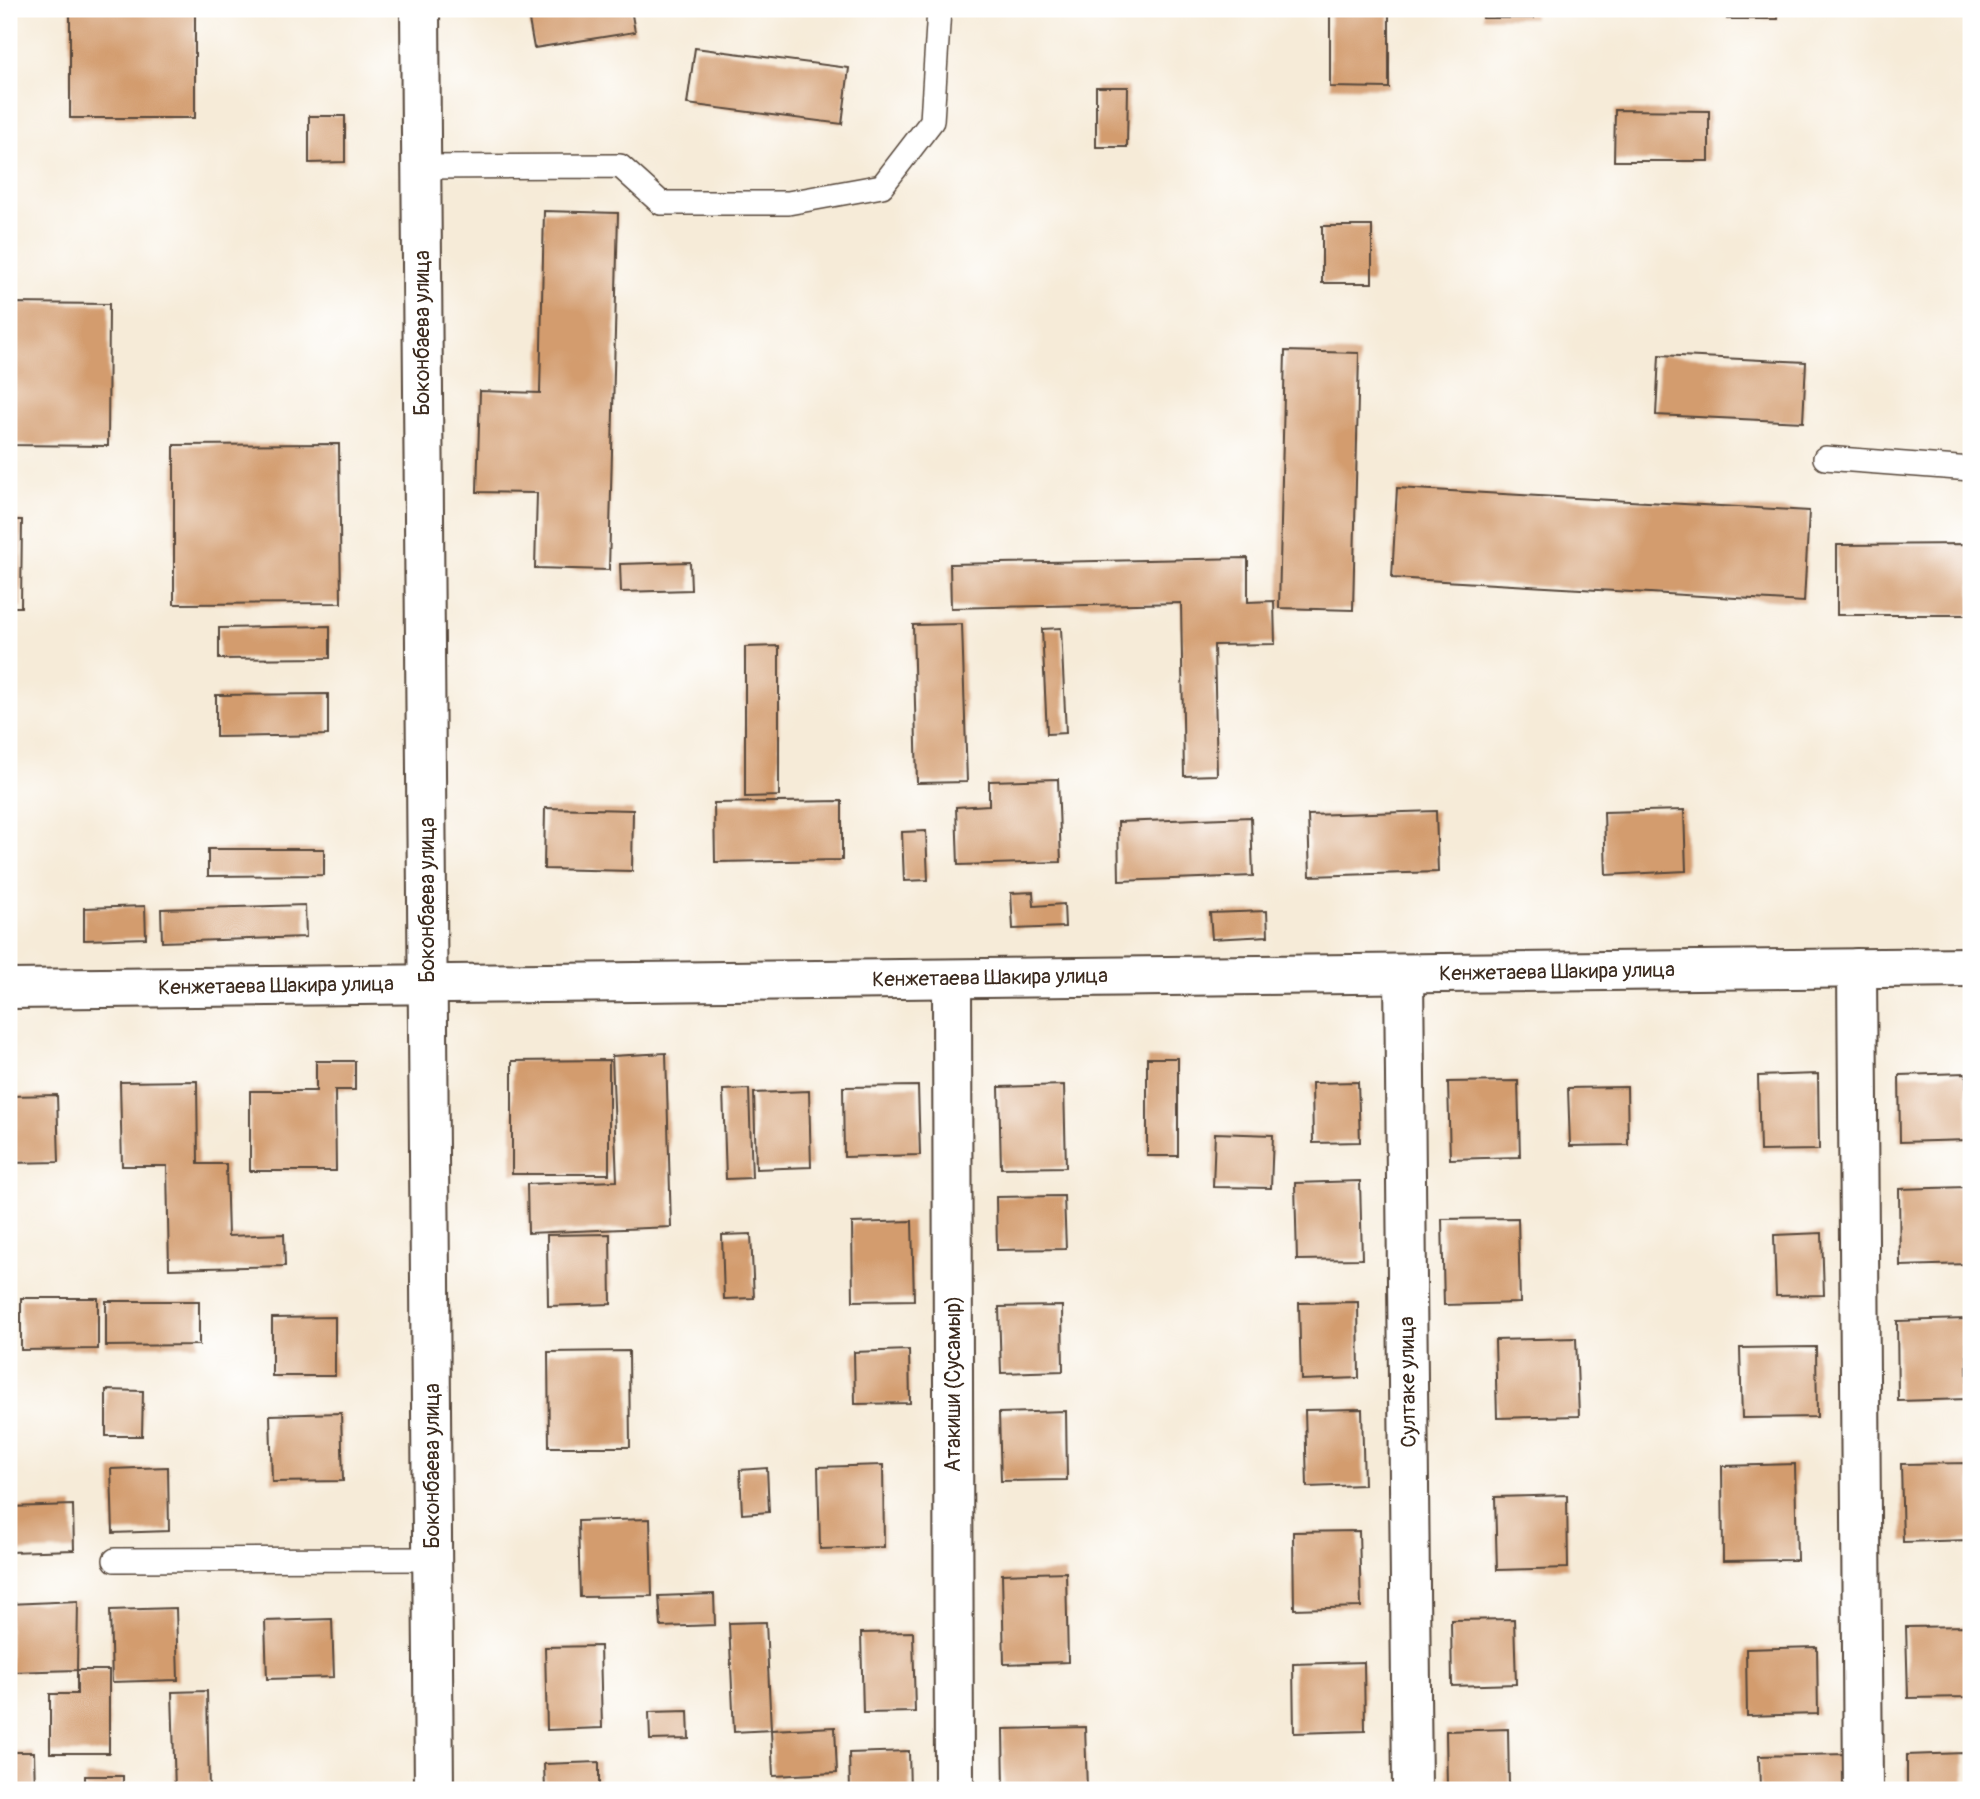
<svg xmlns="http://www.w3.org/2000/svg" width="1980" height="1799" viewBox="0 0 1980 1799" font-family="Pangolin,sans-serif">
	<style>
		.building { fill: #d39c6e }
		.lines { fill: none; stroke-linecap: round; stroke-linejoin: round }
		.service-casing { stroke: #57473a; stroke-width: 26 }
		.minor-casing { stroke: #57473a; stroke-width: 42 }
		.tertiary-casing { stroke: #57473a; stroke-width: 42 }
		.service { stroke: #fff; stroke-width: 23 }
		.minor { stroke: #fff; stroke-width: 38 }
		.tertiary { stroke: #fff; stroke-width: 38 }
		.labels { text-anchor: middle; dominant-baseline: central; stroke-width: 5; stroke-linejoin: round; paint-order: stroke }
		.street-label { font-size: 21px; fill: #3b2a1e; stroke: #fff }
	</style>
	<rect width="100%" height="100%" fill="#fff"/>
	<filter id="ink" filterUnits="userSpaceOnUse"><feTurbulence type="fractalNoise" baseFrequency=".0143" numOctaves="2"/><feDisplacementMap in="SourceGraphic" scale="14" xChannelSelector="R" yChannelSelector="G"/><feConvolveMatrix kernelMatrix="1 2 1 2 8 2 1 2 1" color-interpolation-filters="sRGB"/></filter>
	<filter id="wash" filterUnits="userSpaceOnUse"><feTurbulence type="fractalNoise" baseFrequency=".00686" numOctaves="4" result="noise"/><feDisplacementMap in="SourceGraphic" scale="28" xChannelSelector="R" yChannelSelector="G"/><feGaussianBlur stdDeviation="1.57" result="paint"/><feColorMatrix in="noise" values="0 0 0 0 0 0 0 0 0 0 0 0 0 0 0 0 0 1.4 0 .05"/><feComposite in="paint" operator="in"/></filter>
	<g filter="url(#wash)">
		<rect width="100%" height="100%" fill="#f6ebd8"/>
		<g id="blocks">
			<g class="building">
				<rect x="70" y="9" width="125" height="109"/>
				<path d="M 527,9 L 631,9 L 635,32 L 534,48 Z"/>
				<path d="M 1330,9 L 1389,9 L 1389,88 L 1330,87 Z"/>
				<rect x="1483" y="9" width="51" height="9"/>
				<rect x="1727" y="9" width="51" height="10"/>
				<path d="M 695,48 L 849,68 L 842,124 L 687,104 Z"/>
				<path d="M 1096,87 L 1128,87 L 1127,147 L 1096,147 Z"/>
				<path d="M 1615,110 L 1709,111 L 1709,161 L 1614,161 Z"/>
				<path d="M 309,116 L 345,116 L 345,162 L 309,163 Z"/>
				<path d="M 544,211 L 618,213 L 609,570 L 535,568 L 537,493 L 477,492 L 480,391 L 540,393 Z"/>
				<rect x="1322" y="226" width="50" height="57"/>
				<path d="M 9,303 L 109,304 L 108,446 L 9,445 Z"/>
				<path d="M 1285,351 L 1359,353 L 1353,610 L 1279,608 Z"/>
				<path d="M 1659,355 L 1806,362 L 1803,422 L 1656,415 Z"/>
				<path d="M 339,444 L 341,603 L 174,604 L 174,445 Z"/>
				<path d="M 1397,488 L 1809,511 L 1804,602 L 1392,578 Z"/>
				<path d="M 9,520 L 22,520 L 21,607 L 9,607 Z"/>
				<path d="M 1971,544 L 1971,615 L 1837,615 L 1837,545 Z"/>
				<path d="M 1248,558 L 1248,602 L 1274,601 L 1275,644 L 1214,645 L 1217,775 L 1184,776 L 1181,603 L 951,608 L 950,564 Z"/>
				<path d="M 690,562 L 691,590 L 621,592 L 620,564 Z"/>
				<path d="M 962,624 L 967,782 L 917,783 L 913,625 Z"/>
				<path d="M 330,626 L 330,658 L 219,659 L 219,628 Z"/>
				<path d="M 1061,628 L 1066,733 L 1047,734 L 1042,629 Z"/>
				<path d="M 779,646 L 779,796 L 745,797 L 745,647 Z"/>
				<path d="M 328,694 L 328,735 L 216,737 L 216,695 Z"/>
				<path d="M 1058,779 L 1061,862 L 958,865 L 956,807 L 989,805 L 989,781 Z"/>
				<path d="M 842,801 L 842,860 L 715,862 L 714,803 Z"/>
				<path d="M 545,808 L 633,810 L 632,871 L 544,869 Z"/>
				<path d="M 1684,810 L 1686,871 L 1606,875 L 1604,812 Z"/>
				<path d="M 1436,811 L 1438,872 L 1310,876 L 1308,815 Z"/>
				<path d="M 1251,817 L 1253,876 L 1119,881 L 1118,822 Z"/>
				<path d="M 926,831 L 928,880 L 904,881 L 902,832 Z"/>
				<path d="M 208,849 L 324,849 L 324,875 L 208,876 Z"/>
				<path d="M 1033,892 L 1034,906 L 1064,904 L 1065,927 L 1013,929 L 1011,893 Z"/>
				<path d="M 305,905 L 306,937 L 162,942 L 161,909 Z"/>
				<path d="M 145,906 L 146,938 L 84,940 L 84,908 Z"/>
				<path d="M 1267,911 L 1268,936 L 1212,939 L 1210,913 Z"/>
				<path d="M 666,1053 L 671,1227 L 528,1233 L 527,1184 L 617,1181 L 612,1056 Z"/>
				<rect x="1147" y="1058" width="31" height="98"/>
				<path d="M 609,1060 L 609,1174 L 512,1174 L 512,1061 Z"/>
				<path d="M 316,1061 L 355,1061 L 355,1090 L 335,1090 L 336,1171 L 250,1171 L 250,1091 L 316,1091 Z"/>
				<path d="M 1966,1073 L 1968,1140 L 1900,1142 L 1899,1075 Z"/>
				<path d="M 1818,1074 L 1819,1150 L 1760,1151 L 1758,1076 Z"/>
				<path d="M 197,1081 L 198,1164 L 226,1164 L 228,1236 L 284,1234 L 285,1266 L 169,1269 L 167,1166 L 122,1166 L 120,1082 Z"/>
				<path d="M 1518,1081 L 1520,1157 L 1450,1159 L 1448,1082 Z"/>
				<path d="M 1358,1082 L 1360,1142 L 1313,1143 L 1312,1083 Z"/>
				<path d="M 1064,1085 L 1066,1167 L 1001,1168 L 999,1087 Z"/>
				<path d="M 918,1086 L 920,1155 L 844,1157 L 843,1087 Z"/>
				<path d="M 1627,1087 L 1628,1145 L 1570,1146 L 1568,1088 Z"/>
				<path d="M 749,1089 L 752,1178 L 726,1179 L 723,1090 Z"/>
				<path d="M 809,1091 L 811,1167 L 756,1169 L 754,1093 Z"/>
				<path d="M 57,1095 L 59,1162 L 9,1163 L 9,1096 Z"/>
				<path d="M 1215,1133 L 1273,1135 L 1271,1188 L 1213,1187 Z"/>
				<path d="M 1360,1181 L 1362,1259 L 1297,1260 L 1295,1183 Z"/>
				<path d="M 1966,1187 L 1968,1264 L 1900,1266 L 1899,1189 Z"/>
				<path d="M 1064,1196 L 1066,1249 L 997,1250 L 996,1197 Z"/>
				<path d="M 1518,1218 L 1520,1303 L 1444,1305 L 1442,1219 Z"/>
				<path d="M 912,1221 L 914,1300 L 853,1301 L 852,1223 Z"/>
				<path d="M 1822,1233 L 1824,1295 L 1776,1296 L 1774,1235 Z"/>
				<path d="M 610,1234 L 611,1304 L 548,1306 L 547,1235 Z"/>
				<path d="M 751,1234 L 754,1298 L 724,1299 L 722,1235 Z"/>
				<path d="M 21,1298 L 98,1298 L 98,1349 L 21,1350 Z"/>
				<path d="M 106,1301 L 199,1301 L 199,1345 L 106,1346 Z"/>
				<path d="M 1358,1302 L 1359,1378 L 1301,1380 L 1299,1303 Z"/>
				<path d="M 1062,1306 L 1063,1371 L 1001,1373 L 999,1307 Z"/>
				<path d="M 335,1317 L 335,1376 L 272,1376 L 272,1318 Z"/>
				<path d="M 1966,1319 L 1968,1399 L 1898,1401 L 1897,1321 Z"/>
				<path d="M 1576,1338 L 1579,1416 L 1497,1418 L 1495,1340 Z"/>
				<path d="M 1816,1347 L 1817,1417 L 1742,1418 L 1740,1348 Z"/>
				<path d="M 909,1350 L 910,1403 L 855,1404 L 854,1352 Z"/>
				<path d="M 629,1351 L 630,1447 L 549,1447 L 548,1352 Z"/>
				<path d="M 106,1390 L 143,1391 L 142,1436 L 106,1436 Z"/>
				<path d="M 1362,1409 L 1364,1485 L 1307,1487 L 1305,1410 Z"/>
				<path d="M 1066,1411 L 1067,1480 L 1001,1481 L 999,1413 Z"/>
				<path d="M 341,1413 L 343,1481 L 272,1482 L 270,1415 Z"/>
				<path d="M 1971,1463 L 1971,1540 L 1903,1542 L 1901,1464 Z"/>
				<path d="M 1795,1464 L 1797,1560 L 1723,1561 L 1722,1466 Z"/>
				<path d="M 883,1465 L 884,1547 L 820,1549 L 818,1467 Z"/>
				<path d="M 168,1467 L 169,1531 L 113,1533 L 111,1469 Z"/>
				<path d="M 767,1468 L 769,1512 L 742,1514 L 740,1470 Z"/>
				<path d="M 1567,1495 L 1568,1568 L 1497,1570 L 1495,1497 Z"/>
				<path d="M 73,1505 L 74,1550 L 9,1552 L 9,1507 Z"/>
				<path d="M 650,1519 L 652,1596 L 580,1597 L 578,1521 Z"/>
				<path d="M 1359,1531 L 1361,1607 L 1294,1609 L 1293,1532 Z"/>
				<path d="M 1066,1572 L 1068,1662 L 1004,1664 L 1002,1574 Z"/>
				<path d="M 714,1594 L 715,1625 L 661,1627 L 659,1596 Z"/>
				<path d="M 78,1601 L 77,1670 L 10,1672 L 9,1604 Z"/>
				<path d="M 176,1608 L 178,1680 L 112,1682 L 110,1610 Z"/>
				<path d="M 332,1619 L 334,1677 L 267,1679 L 265,1621 Z"/>
				<path d="M 1514,1619 L 1516,1684 L 1452,1686 L 1451,1620 Z"/>
				<path d="M 766,1622 L 771,1730 L 734,1732 L 729,1623 Z"/>
				<path d="M 1971,1626 L 1971,1697 L 1908,1698 L 1906,1627 Z"/>
				<path d="M 913,1632 L 915,1712 L 863,1713 L 861,1633 Z"/>
				<path d="M 600,1646 L 602,1728 L 547,1730 L 545,1647 Z"/>
				<path d="M 1817,1647 L 1818,1714 L 1747,1716 L 1746,1649 Z"/>
				<path d="M 1364,1662 L 1365,1731 L 1294,1733 L 1293,1664 Z"/>
				<path d="M 77,1670 L 109,1670 L 109,1753 L 50,1753 L 50,1694 L 77,1694 Z"/>
				<path d="M 207,1691 L 209,1790 L 175,1790 L 172,1692 Z"/>
				<path d="M 688,1711 L 689,1739 L 650,1740 L 649,1712 Z"/>
				<path d="M 835,1727 L 837,1773 L 773,1776 L 771,1730 Z"/>
				<path d="M 1085,1727 L 1087,1790 L 1004,1790 L 1003,1729 Z"/>
				<path d="M 1508,1729 L 1509,1787 L 1447,1788 L 1446,1731 Z"/>
				<path d="M 909,1751 L 910,1790 L 850,1790 L 849,1753 Z"/>
				<path d="M 12,1752 L 34,1752 L 35,1790 L 12,1790 Z"/>
				<path d="M 1964,1753 L 1965,1790 L 1907,1790 L 1907,1755 Z"/>
				<path d="M 1847,1754 L 1848,1790 L 1760,1790 L 1759,1756 Z"/>
				<path d="M 599,1762 L 599,1790 L 545,1790 L 544,1764 Z"/>
				<rect x="85" y="1776" width="38" height="14"/>
			</g>
		</g>
	</g>
	<g filter="url(#ink)">
		<use href="#blocks" fill-opacity="0" stroke="#57473a" stroke-width="2"/>
		<g class="lines">
			<defs>
				<g id="service">
					<path d="M 421,167 L 620,166 L 661,203 L 788,203 L 882,186 L 932,121 L 939,9"/>
					<path d="M 1825,458 L 1971,469"/>
					<path d="M 115,1560 L 433,1559"/>
				</g>
				<g id="minor">
					<path d="M 1857,968 L 1863,1790"/>
					<path d="M 1404,974 L 1412,1790"/>
					<path d="M 952,979 L 954,1790"/>
					<path d="M 9,989 L 1971,967"/>
				</g>
				<path id="tertiary" d="M 420,9 L 434,1790"/>
			</defs>
			<use href="#service" class="service-casing"/>
			<use href="#minor" class="minor-casing"/>
			<use href="#tertiary" class="tertiary-casing"/>
			<use href="#service" class="service"/>
			<use href="#minor" class="minor"/>
			<use href="#tertiary" class="tertiary"/>
		</g>
	</g>
	<g class="labels">
		<g class="street-label">
			<text transform="translate(422 333) rotate(-90)">Боконбаева улица</text>
			<text transform="translate(427 900) rotate(-90)">Боконбаева улица</text>
			<text transform="translate(1557 972) rotate(-1)">Кенжетаева Шакира улица</text>
			<text transform="translate(990 978) rotate(-1)">Кенжетаева Шакира улица</text>
			<text transform="translate(276 986) rotate(-1)">Кенжетаева Шакира улица</text>
			<text transform="translate(1408 1382) rotate(-91)">Султаке улица</text>
			<text transform="translate(953 1384) rotate(-90)">Атакиши (Сусамыр)</text>
			<text transform="translate(432 1466) rotate(-90)">Боконбаева улица</text>
		</g>
	</g>
	<rect width="1980" height="1799" fill="none" stroke="#fff" stroke-width="35"/>
</svg>
